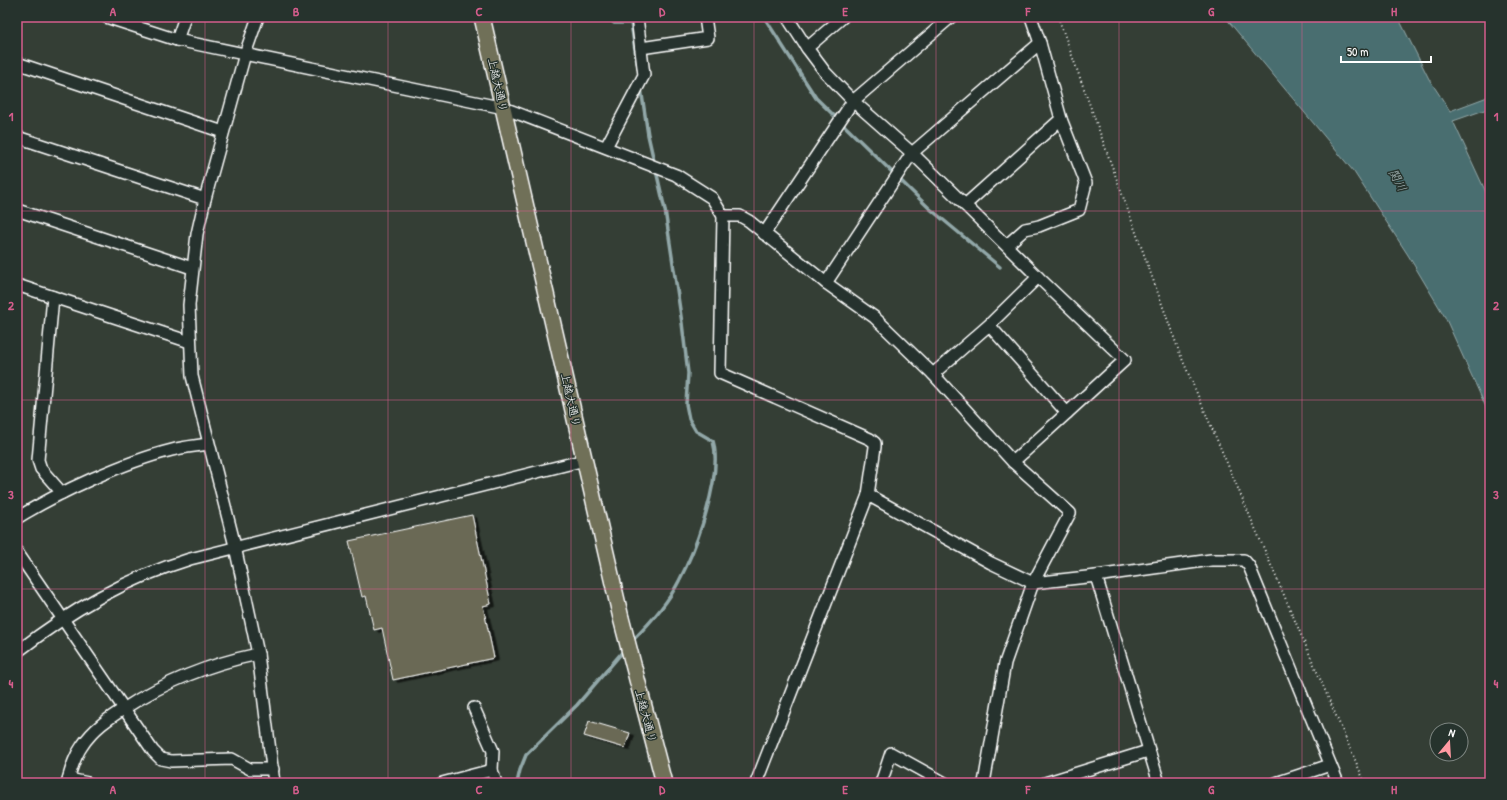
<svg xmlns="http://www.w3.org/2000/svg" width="1507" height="800" viewBox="0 0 1507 800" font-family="'Patrick Hand','Klee One',sans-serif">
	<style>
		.water { fill: #4a6e70; stroke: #92a8a9 }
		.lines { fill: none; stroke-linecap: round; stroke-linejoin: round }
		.stream { stroke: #92a8a9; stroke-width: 3.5 }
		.building { fill: #6a6954; stroke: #fff; filter: url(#shadow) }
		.minor-casing { stroke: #fff; stroke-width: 14 }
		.major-casing { stroke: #fff; stroke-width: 18 }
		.path { stroke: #fff; stroke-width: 2; stroke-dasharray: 1 3; stroke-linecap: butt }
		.minor { stroke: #26332d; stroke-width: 11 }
		.major { stroke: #706f59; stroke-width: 15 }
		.grid { fill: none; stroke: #d45d8c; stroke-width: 1; stroke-opacity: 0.55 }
		.labels { text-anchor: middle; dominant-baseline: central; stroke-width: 3; stroke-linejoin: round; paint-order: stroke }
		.street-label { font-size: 11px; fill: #fff; stroke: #26332d }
		.water-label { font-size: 12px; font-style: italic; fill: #aebebf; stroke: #26332d }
		.neatline { fill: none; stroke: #d45d8c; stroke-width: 1.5 }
		.grid-label { font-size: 13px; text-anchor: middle; font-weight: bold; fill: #d45d8c }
	</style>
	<defs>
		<filter id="shadow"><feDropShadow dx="4.5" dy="2.5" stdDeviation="0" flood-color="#0009"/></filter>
	</defs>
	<rect width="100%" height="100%" fill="#343e35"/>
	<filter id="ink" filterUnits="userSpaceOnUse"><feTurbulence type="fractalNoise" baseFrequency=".025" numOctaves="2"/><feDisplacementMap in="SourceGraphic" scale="8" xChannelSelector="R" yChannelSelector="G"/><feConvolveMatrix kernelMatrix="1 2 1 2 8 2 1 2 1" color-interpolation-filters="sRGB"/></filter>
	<g filter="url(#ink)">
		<path class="water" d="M 1225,17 L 1398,17 L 1429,79 L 1450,111 L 1490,96 L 1490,108 L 1453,121 L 1490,201 L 1490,416 L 1445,317 L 1408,255 L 1354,172 Z"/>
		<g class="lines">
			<g class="stream">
				<path d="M 607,17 L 614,23 L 631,23 L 637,63"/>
				<path d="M 764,17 L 816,98 L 929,208 L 1000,267"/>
				<path d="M 632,641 C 649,624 668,603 679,581 C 696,549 723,476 713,441 L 696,431 L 689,419 L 686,404 L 688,373 L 682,323 L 665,210 L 648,135 L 641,88"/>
				<path d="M 517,783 L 520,770 L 526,755 L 577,705 L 625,649"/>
			</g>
		</g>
		<g class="building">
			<path d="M 472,515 L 491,604 L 483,606 L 494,658 L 393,680 L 382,628 L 374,630 L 366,596 L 362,597 L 349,541 Z"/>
			<path d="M 589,721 L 630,733 L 625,748 L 584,736 Z"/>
		</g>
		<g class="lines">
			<defs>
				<g id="minor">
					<path d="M 106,17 L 177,40 L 504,108 L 676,175 L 712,198 L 723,216 L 720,373 L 870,439 L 875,443 L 875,447 L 868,495 L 756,783"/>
					<path d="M 258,17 L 245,54 L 205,199 L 197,234 L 189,305 L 192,376 L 234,542 L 258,654 L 274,783"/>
					<path d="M 787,17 L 807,48"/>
					<path d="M 951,17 L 853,101 L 912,153 L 1040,43"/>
					<path d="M 177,40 L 185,17"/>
					<path d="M 641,48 L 708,38 L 705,17"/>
					<path d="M 17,63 L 223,132"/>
					<path d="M 17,137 L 205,199"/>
					<path d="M 606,147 L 644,75 L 637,17"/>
					<path d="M 965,205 L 1038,277"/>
					<path d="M 17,210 L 192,268"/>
					<path d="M 723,216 L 740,216 L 749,221 L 826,283 L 874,317 L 933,374 L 989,325 L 1067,413 L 1125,360 L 1038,277 L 989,325"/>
					<path d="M 764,234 L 853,101 L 825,72 L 807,48 L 843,17"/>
					<path d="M 1007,245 L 1025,229 L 1039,226 L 1079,210 L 1086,183 L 1061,119"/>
					<path d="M 826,283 L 912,153 L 965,205 L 1061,119 L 1040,43 L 1031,17"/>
					<path d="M 17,285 L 190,342"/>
					<path d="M 53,297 L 38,460 L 41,469 L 62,493"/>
					<path d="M 933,374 L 1013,462 L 1067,413"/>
					<path d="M 868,495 L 991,563 L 1033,583 L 1096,576 L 1211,560 L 1244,560 L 1249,566 L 1338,783"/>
					<path d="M 17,518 C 59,492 124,462 172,450 C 184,447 196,446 208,444"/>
					<path d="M 17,552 L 153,751 L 161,759 L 171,761 L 232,759 L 250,769 L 273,769"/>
					<path d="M 1096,576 L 1159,783"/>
					<path d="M 17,652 C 71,610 125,579 190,559 L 585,460"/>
					<path d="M 474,708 L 493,751 L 492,770"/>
					<path d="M 69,779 L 88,783"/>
					<path d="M 67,783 C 71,770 74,757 82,746 C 93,729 109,718 125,708 C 166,681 210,664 258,654"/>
					<path d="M 442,783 L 492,770 L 496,783"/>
					<path d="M 881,783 L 891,753 L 945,783"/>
					<path d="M 984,783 L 1005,663 L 1033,583 L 1070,513 L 1013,462"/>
					<path d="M 1045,783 L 1148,751"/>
					<path d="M 1276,783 L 1330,765"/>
				</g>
				<path id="major" d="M 482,17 L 621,618 L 664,783"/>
			</defs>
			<use href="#minor" class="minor-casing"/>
			<use href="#major" class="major-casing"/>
			<path class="path" d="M 1058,17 L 1180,354 L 1365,783"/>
			<use href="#minor" class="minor"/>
			<use href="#major" class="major"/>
		</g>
	</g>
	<path class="grid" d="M 205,17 L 205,783M 388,17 L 388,783M 571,17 L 571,783M 754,17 L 754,783M 936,17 L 936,783M 1119,17 L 1119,783M 1302,17 L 1302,783M 17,211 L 1490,211M 17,400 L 1490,400M 17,589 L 1490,589"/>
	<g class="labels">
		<g class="street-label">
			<text transform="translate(498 85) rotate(77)">上越大通り</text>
			<text transform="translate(571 400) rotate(77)">上越大通り</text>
			<text transform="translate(646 716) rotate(75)">上越大通り</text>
		</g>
		<g class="water-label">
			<text transform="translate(1398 180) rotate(62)">関川</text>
		</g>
	</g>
	<rect width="1507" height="800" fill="none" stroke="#26332d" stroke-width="44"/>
	<g transform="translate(1449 742) rotate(18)"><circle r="19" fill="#26332d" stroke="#7d8581"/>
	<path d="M0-3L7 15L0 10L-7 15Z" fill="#ff9aa2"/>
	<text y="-6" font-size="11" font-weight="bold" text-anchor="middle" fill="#ffffff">N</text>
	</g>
	<path d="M1341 56v6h90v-6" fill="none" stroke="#ffffff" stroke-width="2"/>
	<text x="1347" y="56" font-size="12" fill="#ffffff" stroke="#26332d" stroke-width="3" paint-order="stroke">50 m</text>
	<rect x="22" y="22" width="1463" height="756" class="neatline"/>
	<g class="grid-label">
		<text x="113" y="16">A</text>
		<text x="296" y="16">B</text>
		<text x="479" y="16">C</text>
		<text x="662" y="16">D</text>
		<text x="845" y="16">E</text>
		<text x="1028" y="16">F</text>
		<text x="1211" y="16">G</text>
		<text x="1394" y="16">H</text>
		<text x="11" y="121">1</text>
		<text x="1496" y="121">1</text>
		<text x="11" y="310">2</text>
		<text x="1496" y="310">2</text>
		<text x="11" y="499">3</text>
		<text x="1496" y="499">3</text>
		<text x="11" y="688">4</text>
		<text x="1496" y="688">4</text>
		<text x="113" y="794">A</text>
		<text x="296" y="794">B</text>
		<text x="479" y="794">C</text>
		<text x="662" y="794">D</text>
		<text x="845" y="794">E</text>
		<text x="1028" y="794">F</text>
		<text x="1211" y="794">G</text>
		<text x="1394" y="794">H</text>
	</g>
</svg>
